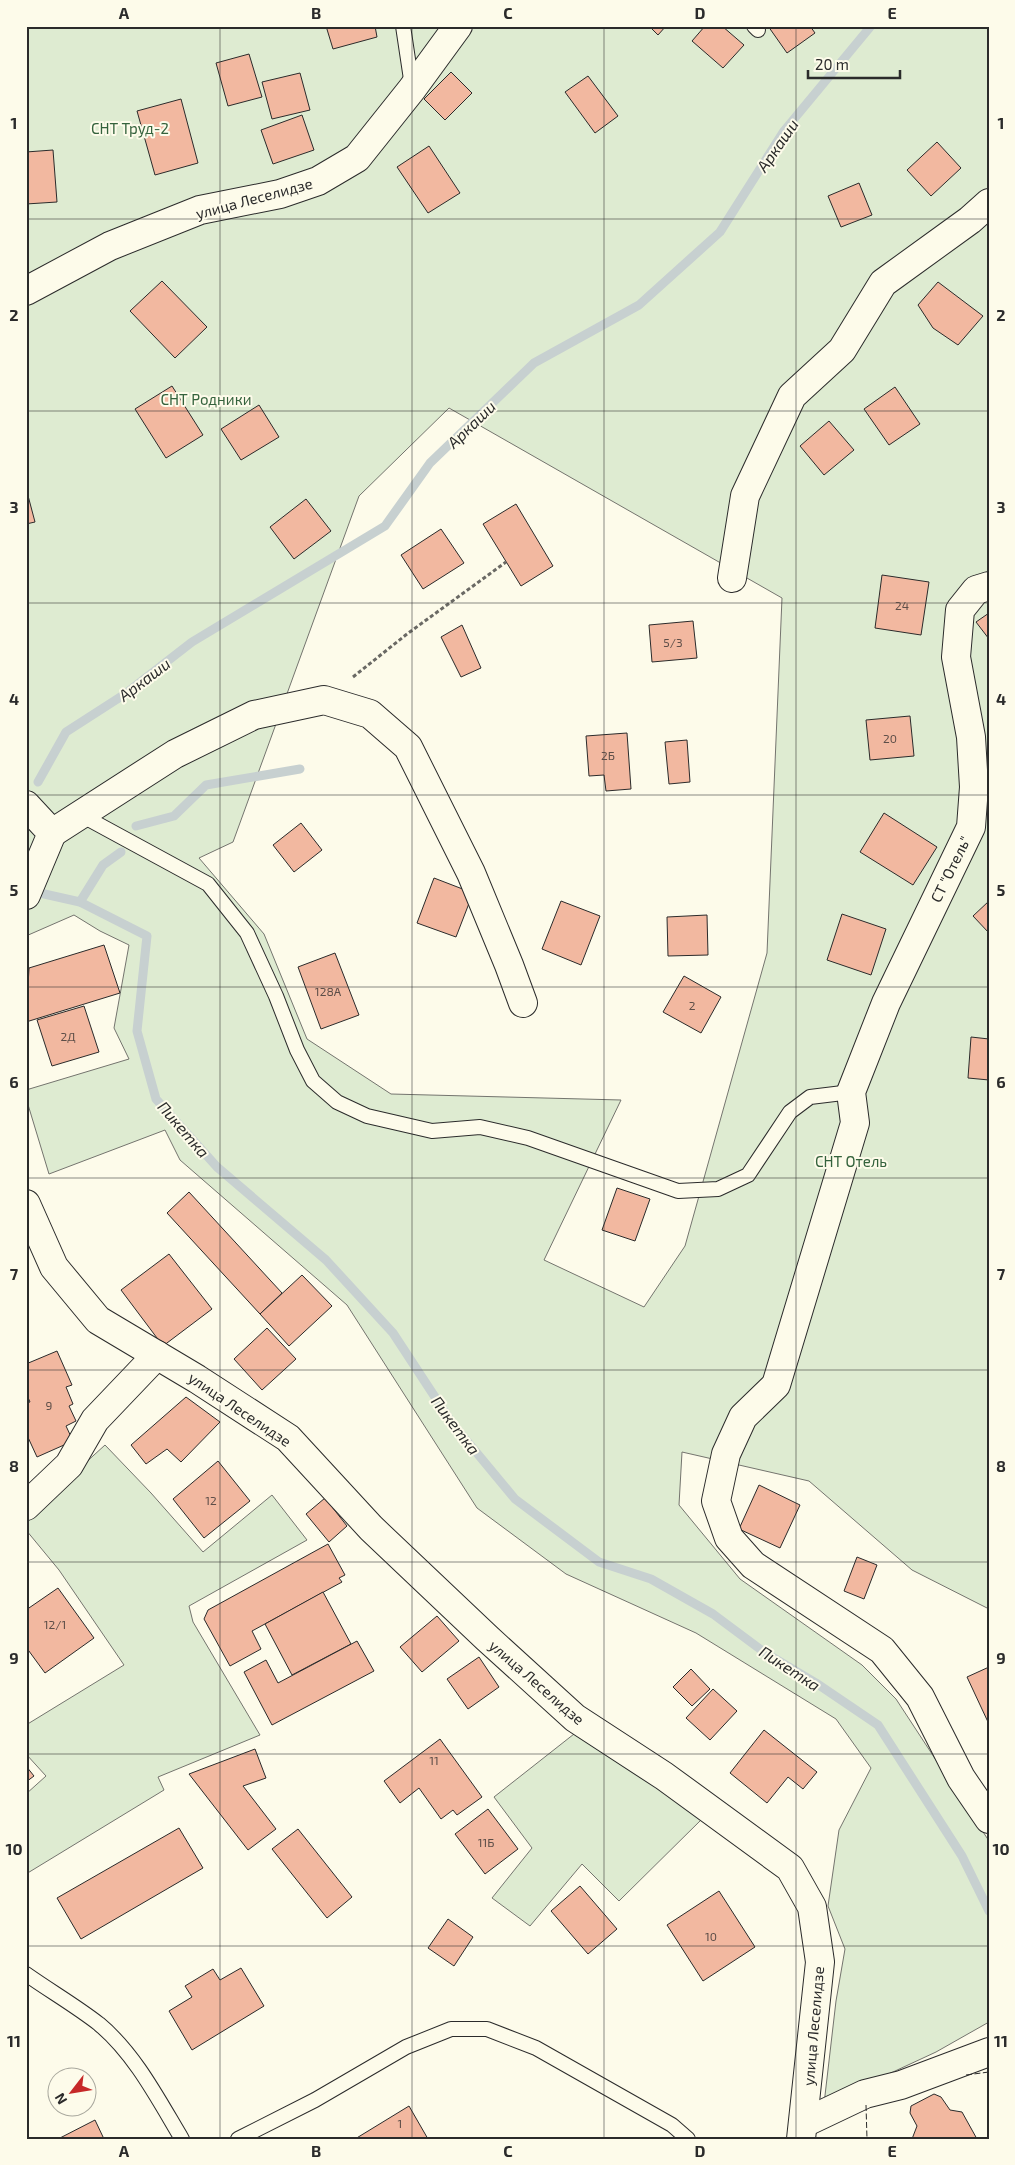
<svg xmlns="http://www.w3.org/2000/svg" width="1015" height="2165" viewBox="0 0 1015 2165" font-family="'Exo 2',sans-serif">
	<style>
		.green { fill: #deebd1; stroke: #74746e; fill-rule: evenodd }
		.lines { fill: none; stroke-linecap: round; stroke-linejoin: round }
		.stream { stroke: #c7d0d0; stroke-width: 9 }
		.building { fill: #f2b8a0; stroke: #2b2b2b }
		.service-casing { stroke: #2b2b2b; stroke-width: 16 }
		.minor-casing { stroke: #2b2b2b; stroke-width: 30 }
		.path { stroke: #6a6964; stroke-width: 3; stroke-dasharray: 4 2.5; stroke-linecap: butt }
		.service { stroke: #fdfbea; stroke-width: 14 }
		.minor { stroke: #fdfbea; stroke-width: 28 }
		.fence { stroke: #2b2b2b; stroke-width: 1; stroke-dasharray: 6 2.5; stroke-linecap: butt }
		.grid { fill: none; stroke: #2b2b2b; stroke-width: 1; stroke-opacity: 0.55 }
		.labels { text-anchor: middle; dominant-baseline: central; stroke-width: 4; stroke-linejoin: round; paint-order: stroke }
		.number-label { font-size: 12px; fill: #5d4e48 }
		.park-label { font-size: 15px; fill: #34623c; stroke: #fdfbea }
		.street-label { font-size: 15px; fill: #2b2b2b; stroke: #fdfbea }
		.water-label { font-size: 16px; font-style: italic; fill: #2b2b2b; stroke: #fdfbea }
		.neatline { fill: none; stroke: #2b2b2b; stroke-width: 2 }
		.grid-label { font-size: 16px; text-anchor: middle; font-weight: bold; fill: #2b2b2b }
	</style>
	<rect width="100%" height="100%" fill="#fdfbea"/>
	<g class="green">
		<path d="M 26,26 L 989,26 L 989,1609 L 912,1570 L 809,1481 L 682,1452 L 679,1505 L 740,1579 L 862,1665 L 896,1699 L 989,1841 L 989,2022 L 936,2052 L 824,2104 L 836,2001 L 845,1949 L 828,1906 L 839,1830 L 871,1768 L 836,1719 L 696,1633 L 566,1574 L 477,1508 L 347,1305 L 180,1160 L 165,1130 L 49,1174 L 26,1098 L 26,1090 L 129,1059 L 114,1028 L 129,945 L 100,931 L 74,915 L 26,936 ZM 449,408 L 782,598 L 767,953 L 685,1246 L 644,1307 L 544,1260 L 621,1100 L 391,1094 L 307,1039 L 264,934 L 199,858 L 233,842 L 359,496 Z"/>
		<path d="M 105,1445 L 151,1493 L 203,1552 L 272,1495 L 307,1540 L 189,1606 L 193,1622 L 260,1735 L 158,1777 L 164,1790 L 26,1874 L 26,1794 L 46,1776 L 26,1754 L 26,1725 L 124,1665 L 59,1570 L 26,1530 L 26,1517 Z"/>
		<path d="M 574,1734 L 703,1818 L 619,1901 L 582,1864 L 530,1926 L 492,1898 L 532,1848 L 494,1797 Z"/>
	</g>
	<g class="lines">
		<g class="stream">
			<path d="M 38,782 L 66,732 L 125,694 L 192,642 L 385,526 L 430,463 L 534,363 L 639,305 L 720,232 L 784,131 L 871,26"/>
			<path d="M 136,826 L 174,816 L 206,785 L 300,769"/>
			<path d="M 31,891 L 80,902 L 147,936 L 137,1031 L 156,1099 L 217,1167 L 326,1260 L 393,1333 L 452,1423 L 515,1499 L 599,1562 L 651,1579 L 713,1614 L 764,1652 L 816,1683 L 878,1725 L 962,1856 L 989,1911"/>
			<path d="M 80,902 L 103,865 L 121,852"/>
		</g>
	</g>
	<g class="building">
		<path d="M 326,26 L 375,26 L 377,37 L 333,49 Z"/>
		<path d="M 649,26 L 666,26 L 658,35 Z"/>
		<path d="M 705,26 L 722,26 L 744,45 L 723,68 L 692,41 Z"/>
		<path d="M 768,26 L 810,26 L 815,33 L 787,53 Z"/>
		<path d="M 249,54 L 262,97 L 228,106 L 216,63 Z"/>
		<path d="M 451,72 L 472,93 L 445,120 L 424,99 Z"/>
		<path d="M 300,73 L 310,110 L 272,119 L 262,82 Z"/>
		<path d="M 588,76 L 618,116 L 595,133 L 565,92 Z"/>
		<path d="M 181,99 L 198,163 L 155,175 L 137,111 Z"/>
		<path d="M 302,115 L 314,150 L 273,164 L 261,130 Z"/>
		<path d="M 937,142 L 961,168 L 931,196 L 907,170 Z"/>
		<path d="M 429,146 L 460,193 L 428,213 L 397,167 Z"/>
		<path d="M 53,150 L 57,202 L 26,204 L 26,152 Z"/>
		<path d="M 859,183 L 872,215 L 841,227 L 828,196 Z"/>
		<path d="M 162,281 L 207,327 L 175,358 L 130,311 Z"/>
		<path d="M 938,282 L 983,316 L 958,345 L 933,328 L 918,305 Z"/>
		<path d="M 172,386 L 203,435 L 166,458 L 135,409 Z"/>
		<path d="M 895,387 L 920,424 L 889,445 L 864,409 Z"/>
		<path d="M 259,405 L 279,437 L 241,460 L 221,429 Z"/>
		<path d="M 829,421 L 854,450 L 824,475 L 800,446 Z"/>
		<path d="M 26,488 L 35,522 L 26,524 Z"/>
		<path d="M 306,499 L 331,531 L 294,559 L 270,527 Z"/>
		<path d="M 516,504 L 553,566 L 521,586 L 483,524 Z"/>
		<path d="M 441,529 L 464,563 L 423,589 L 401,555 Z"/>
		<path d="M 882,575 L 929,582 L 921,635 L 875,628 Z"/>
		<path d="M 989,613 L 989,639 L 976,622 Z"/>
		<path d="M 693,621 L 697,658 L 652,662 L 649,625 Z"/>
		<path d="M 462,625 L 481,668 L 461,677 L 441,637 Z"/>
		<path d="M 910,716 L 914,756 L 870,760 L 866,720 Z"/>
		<path d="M 627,733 L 631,789 L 606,791 L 604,775 L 589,776 L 586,736 Z"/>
		<path d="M 687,740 L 690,782 L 669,784 L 665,742 Z"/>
		<path d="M 884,813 L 937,847 L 913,885 L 860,852 Z"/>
		<path d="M 301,823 L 322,850 L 294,872 L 273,845 Z"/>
		<path d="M 434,878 L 473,893 L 456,937 L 417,923 Z"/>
		<path d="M 561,901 L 600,916 L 581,965 L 542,949 Z"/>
		<path d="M 989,901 L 989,933 L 973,916 Z"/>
		<path d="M 842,914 L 886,929 L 871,975 L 827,960 Z"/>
		<path d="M 707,915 L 708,955 L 668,956 L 667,917 Z"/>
		<path d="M 104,945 L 120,993 L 26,1022 L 29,968 Z"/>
		<path d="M 335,953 L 359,1015 L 321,1029 L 298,967 Z"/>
		<path d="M 684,976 L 721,997 L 701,1033 L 663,1012 Z"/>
		<path d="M 84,1006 L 99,1052 L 52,1066 L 37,1020 Z"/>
		<path d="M 971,1037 L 989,1039 L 989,1080 L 968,1078 Z"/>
		<path d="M 617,1188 L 650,1199 L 635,1241 L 602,1230 Z"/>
		<path d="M 189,1192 L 282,1293 L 260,1314 L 167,1213 Z"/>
		<path d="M 169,1254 L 212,1309 L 163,1346 L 121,1290 Z"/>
		<path d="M 302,1275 L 332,1306 L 289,1346 L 260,1314 Z"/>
		<path d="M 267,1328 L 296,1359 L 262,1390 L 234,1359 Z"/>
		<path d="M 57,1351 L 72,1385 L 66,1387 L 73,1404 L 69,1406 L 76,1421 L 66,1426 L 73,1441 L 37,1457 L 26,1433 L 26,1403 L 30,1402 L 26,1393 L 26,1364 Z"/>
		<path d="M 186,1397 L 220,1422 L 181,1462 L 167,1449 L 146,1464 L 131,1445 Z"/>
		<path d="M 218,1461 L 250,1501 L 204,1538 L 173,1499 Z"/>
		<path d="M 759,1485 L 800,1505 L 780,1548 L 739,1529 Z"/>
		<path d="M 325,1498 L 347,1526 L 329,1542 L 306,1514 Z"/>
		<path d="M 328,1544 L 345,1575 L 339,1578 L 342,1582 L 252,1631 L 261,1649 L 230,1666 L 204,1619 L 208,1610 Z"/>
		<path d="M 857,1557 L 877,1565 L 864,1599 L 844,1591 Z"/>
		<path d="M 58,1588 L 94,1638 L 45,1673 L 26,1647 L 26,1610 Z"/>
		<path d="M 323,1592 L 351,1644 L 292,1675 L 265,1624 Z"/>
		<path d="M 437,1616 L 459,1641 L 422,1672 L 400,1647 Z"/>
		<path d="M 357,1641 L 374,1671 L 272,1725 L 244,1672 L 266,1660 L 278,1683 Z"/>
		<path d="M 479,1657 L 499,1687 L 468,1709 L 447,1679 Z"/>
		<path d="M 989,1667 L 989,1722 L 988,1722 L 967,1677 Z"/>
		<path d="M 691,1669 L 710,1689 L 692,1706 L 673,1687 Z"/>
		<path d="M 713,1689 L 737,1711 L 710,1740 L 686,1718 Z"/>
		<path d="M 764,1730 L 817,1772 L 803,1789 L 788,1777 L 767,1803 L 730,1773 Z"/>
		<path d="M 440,1739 L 482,1797 L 457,1815 L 453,1810 L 441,1819 L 419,1788 L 400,1803 L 384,1781 Z"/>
		<path d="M 255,1749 L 266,1778 L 243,1786 L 276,1829 L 248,1850 L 189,1774 Z"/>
		<path d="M 26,1766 L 34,1776 L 26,1782 Z"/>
		<path d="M 488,1809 L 518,1849 L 485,1874 L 455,1834 Z"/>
		<path d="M 179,1828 L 203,1868 L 81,1939 L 57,1898 Z"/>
		<path d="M 298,1829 L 352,1897 L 327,1918 L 272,1849 Z"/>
		<path d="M 580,1886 L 617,1929 L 588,1954 L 551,1911 Z"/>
		<path d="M 719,1891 L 755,1947 L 703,1981 L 667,1925 Z"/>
		<path d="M 448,1919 L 473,1937 L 454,1966 L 428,1948 Z"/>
		<path d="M 241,1968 L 264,2006 L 192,2050 L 169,2011 L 192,1997 L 185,1986 L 213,1969 L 220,1980 Z"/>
		<path d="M 934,2094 L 941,2097 L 950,2110 L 962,2112 L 977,2139 L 912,2139 L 917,2126 L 910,2113 L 911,2106 Z"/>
		<path d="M 409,2106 L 428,2139 L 355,2139 Z"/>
		<path d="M 95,2120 L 104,2139 L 58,2139 Z"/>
	</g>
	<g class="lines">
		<defs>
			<g id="service">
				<path d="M 403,26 L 412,86"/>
				<path d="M 754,26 L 758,30"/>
				<path d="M 81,815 L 208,884 L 247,933 L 276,996 L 297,1050 L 313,1081 L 337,1102 L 367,1116 L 432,1131 L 480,1127 L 528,1138 L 678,1191 L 718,1189 L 748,1175 L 790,1112 L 810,1097 L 851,1092"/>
				<path d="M 26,1974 C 50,1991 76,2006 99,2024 C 135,2054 158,2099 182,2139"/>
				<path d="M 238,2139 L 315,2100 L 406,2047 L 451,2029 L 487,2029 L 536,2048 L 672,2125 L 688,2139"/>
			</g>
			<g id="minor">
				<path d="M 26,291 L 110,246 L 200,210 L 280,194 L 318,181 L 357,158 L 412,89 L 458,26"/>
				<path d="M 732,578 L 745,496 L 792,396 L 842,350 L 883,283 L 970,220 L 989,203"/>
				<path d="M 989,586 L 976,590 L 960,610 L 956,657 L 971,737 L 974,787 L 971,827 L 886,1003 L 851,1092 L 855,1123 L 776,1385 L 743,1417 L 726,1454 L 716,1501 L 729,1538 L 753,1565 L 882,1650 L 920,1697 L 961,1778 L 989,1819"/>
				<path d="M 26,805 L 52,833 L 26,895"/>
				<path d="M 52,833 L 175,754 L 254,715 L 324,700 L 370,714 L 408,747 L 471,873 L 509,965 L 523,1003"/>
				<path d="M 26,1204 L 54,1267 L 98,1320 L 197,1379 L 288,1438 L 371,1528 L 487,1638 L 575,1718 L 664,1776 L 790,1868 L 812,1907 L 820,1962 L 801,2139"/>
				<path d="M 26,1506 L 69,1465 L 95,1420 L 157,1355"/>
				<path d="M 804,2123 L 865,2094 L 901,2085 L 989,2052"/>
			</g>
		</defs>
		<use href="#service" class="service-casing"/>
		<use href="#minor" class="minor-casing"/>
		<path class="path" d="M 353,677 L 407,634 L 506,562"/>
		<use href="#service" class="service"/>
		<use href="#minor" class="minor"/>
		<g class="fence">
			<path d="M 966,2075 L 989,2072"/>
			<path d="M 866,2105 L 867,2139"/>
		</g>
	</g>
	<path class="grid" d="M 220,26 L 220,2139M 412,26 L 412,2139M 604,26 L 604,2139M 796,26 L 796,2139M 26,219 L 989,219M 26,411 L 989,411M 26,603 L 989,603M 26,795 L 989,795M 26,987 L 989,987M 26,1178 L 989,1178M 26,1370 L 989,1370M 26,1562 L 989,1562M 26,1754 L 989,1754M 26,1946 L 989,1946"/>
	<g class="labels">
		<g class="number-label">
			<text x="902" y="605">24</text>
			<text x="673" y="642">5/3</text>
			<text x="890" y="738">20</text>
			<text x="608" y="755">2Б</text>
			<text x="328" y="991">128А</text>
			<text x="692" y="1005">2</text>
			<text x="68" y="1036">2Д</text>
			<text x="49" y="1405">9</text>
			<text x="211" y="1500">12</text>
			<text x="55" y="1624">12/1</text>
			<text x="434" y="1760">11</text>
			<text x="486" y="1842">11Б</text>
			<text x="711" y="1936">10</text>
			<text x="400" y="2123">1</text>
		</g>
		<g class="park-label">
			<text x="130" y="128">СНТ Труд-2</text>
			<text x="206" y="399">СНТ Родники</text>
			<text x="851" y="1161">СНТ Отель</text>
		</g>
		<g class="street-label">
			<text transform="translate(254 198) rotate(-15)">улица Леселидзе</text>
			<text transform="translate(950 869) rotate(-64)">СТ "Отель"</text>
			<text transform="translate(240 1409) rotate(34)">улица Леселидзе</text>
			<text transform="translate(537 1682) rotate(41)">улица Леселидзе</text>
			<text transform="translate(813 2026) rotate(-85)">улица Леселидзе</text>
		</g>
		<g class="water-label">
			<text transform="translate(777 145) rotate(-55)">Аркаши</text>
			<text transform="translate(471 424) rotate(-44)">Аркаши</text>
			<text transform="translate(144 679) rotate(-37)">Аркаши</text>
			<text transform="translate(184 1129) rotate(49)">Пикетка</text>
			<text transform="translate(456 1425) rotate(53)">Пикетка</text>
			<text transform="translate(790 1668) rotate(33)">Пикетка</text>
		</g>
	</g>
	<rect width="1015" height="2165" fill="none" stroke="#fdfbea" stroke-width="55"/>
	<g transform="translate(72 2092) rotate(239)"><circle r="24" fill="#fdfbea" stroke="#a9a89e"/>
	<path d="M0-4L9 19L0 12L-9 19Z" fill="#c62828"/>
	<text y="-8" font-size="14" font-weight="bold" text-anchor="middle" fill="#2b2b2b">N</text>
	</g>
	<path d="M808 70v8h92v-8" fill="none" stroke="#2b2b2b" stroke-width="2.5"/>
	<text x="815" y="70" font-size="15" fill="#2b2b2b" stroke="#fdfbea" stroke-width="4" paint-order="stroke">20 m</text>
	<rect x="28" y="28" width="960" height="2110" class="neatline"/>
	<g class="grid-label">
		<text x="124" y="19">A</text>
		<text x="316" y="19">B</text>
		<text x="508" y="19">C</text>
		<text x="700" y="19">D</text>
		<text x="892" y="19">E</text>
		<text x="14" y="129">1</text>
		<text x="1001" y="129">1</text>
		<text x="14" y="321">2</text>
		<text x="1001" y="321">2</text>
		<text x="14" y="513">3</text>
		<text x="1001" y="513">3</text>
		<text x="14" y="705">4</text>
		<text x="1001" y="705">4</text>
		<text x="14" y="896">5</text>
		<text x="1001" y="896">5</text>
		<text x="14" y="1088">6</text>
		<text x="1001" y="1088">6</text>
		<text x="14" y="1280">7</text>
		<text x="1001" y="1280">7</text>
		<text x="14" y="1472">8</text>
		<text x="1001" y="1472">8</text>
		<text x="14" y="1664">9</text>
		<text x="1001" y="1664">9</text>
		<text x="14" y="1855">10</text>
		<text x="1001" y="1855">10</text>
		<text x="14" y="2047">11</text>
		<text x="1001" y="2047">11</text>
		<text x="124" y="2157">A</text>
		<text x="316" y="2157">B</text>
		<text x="508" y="2157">C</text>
		<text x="700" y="2157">D</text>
		<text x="892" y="2157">E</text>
	</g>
</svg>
